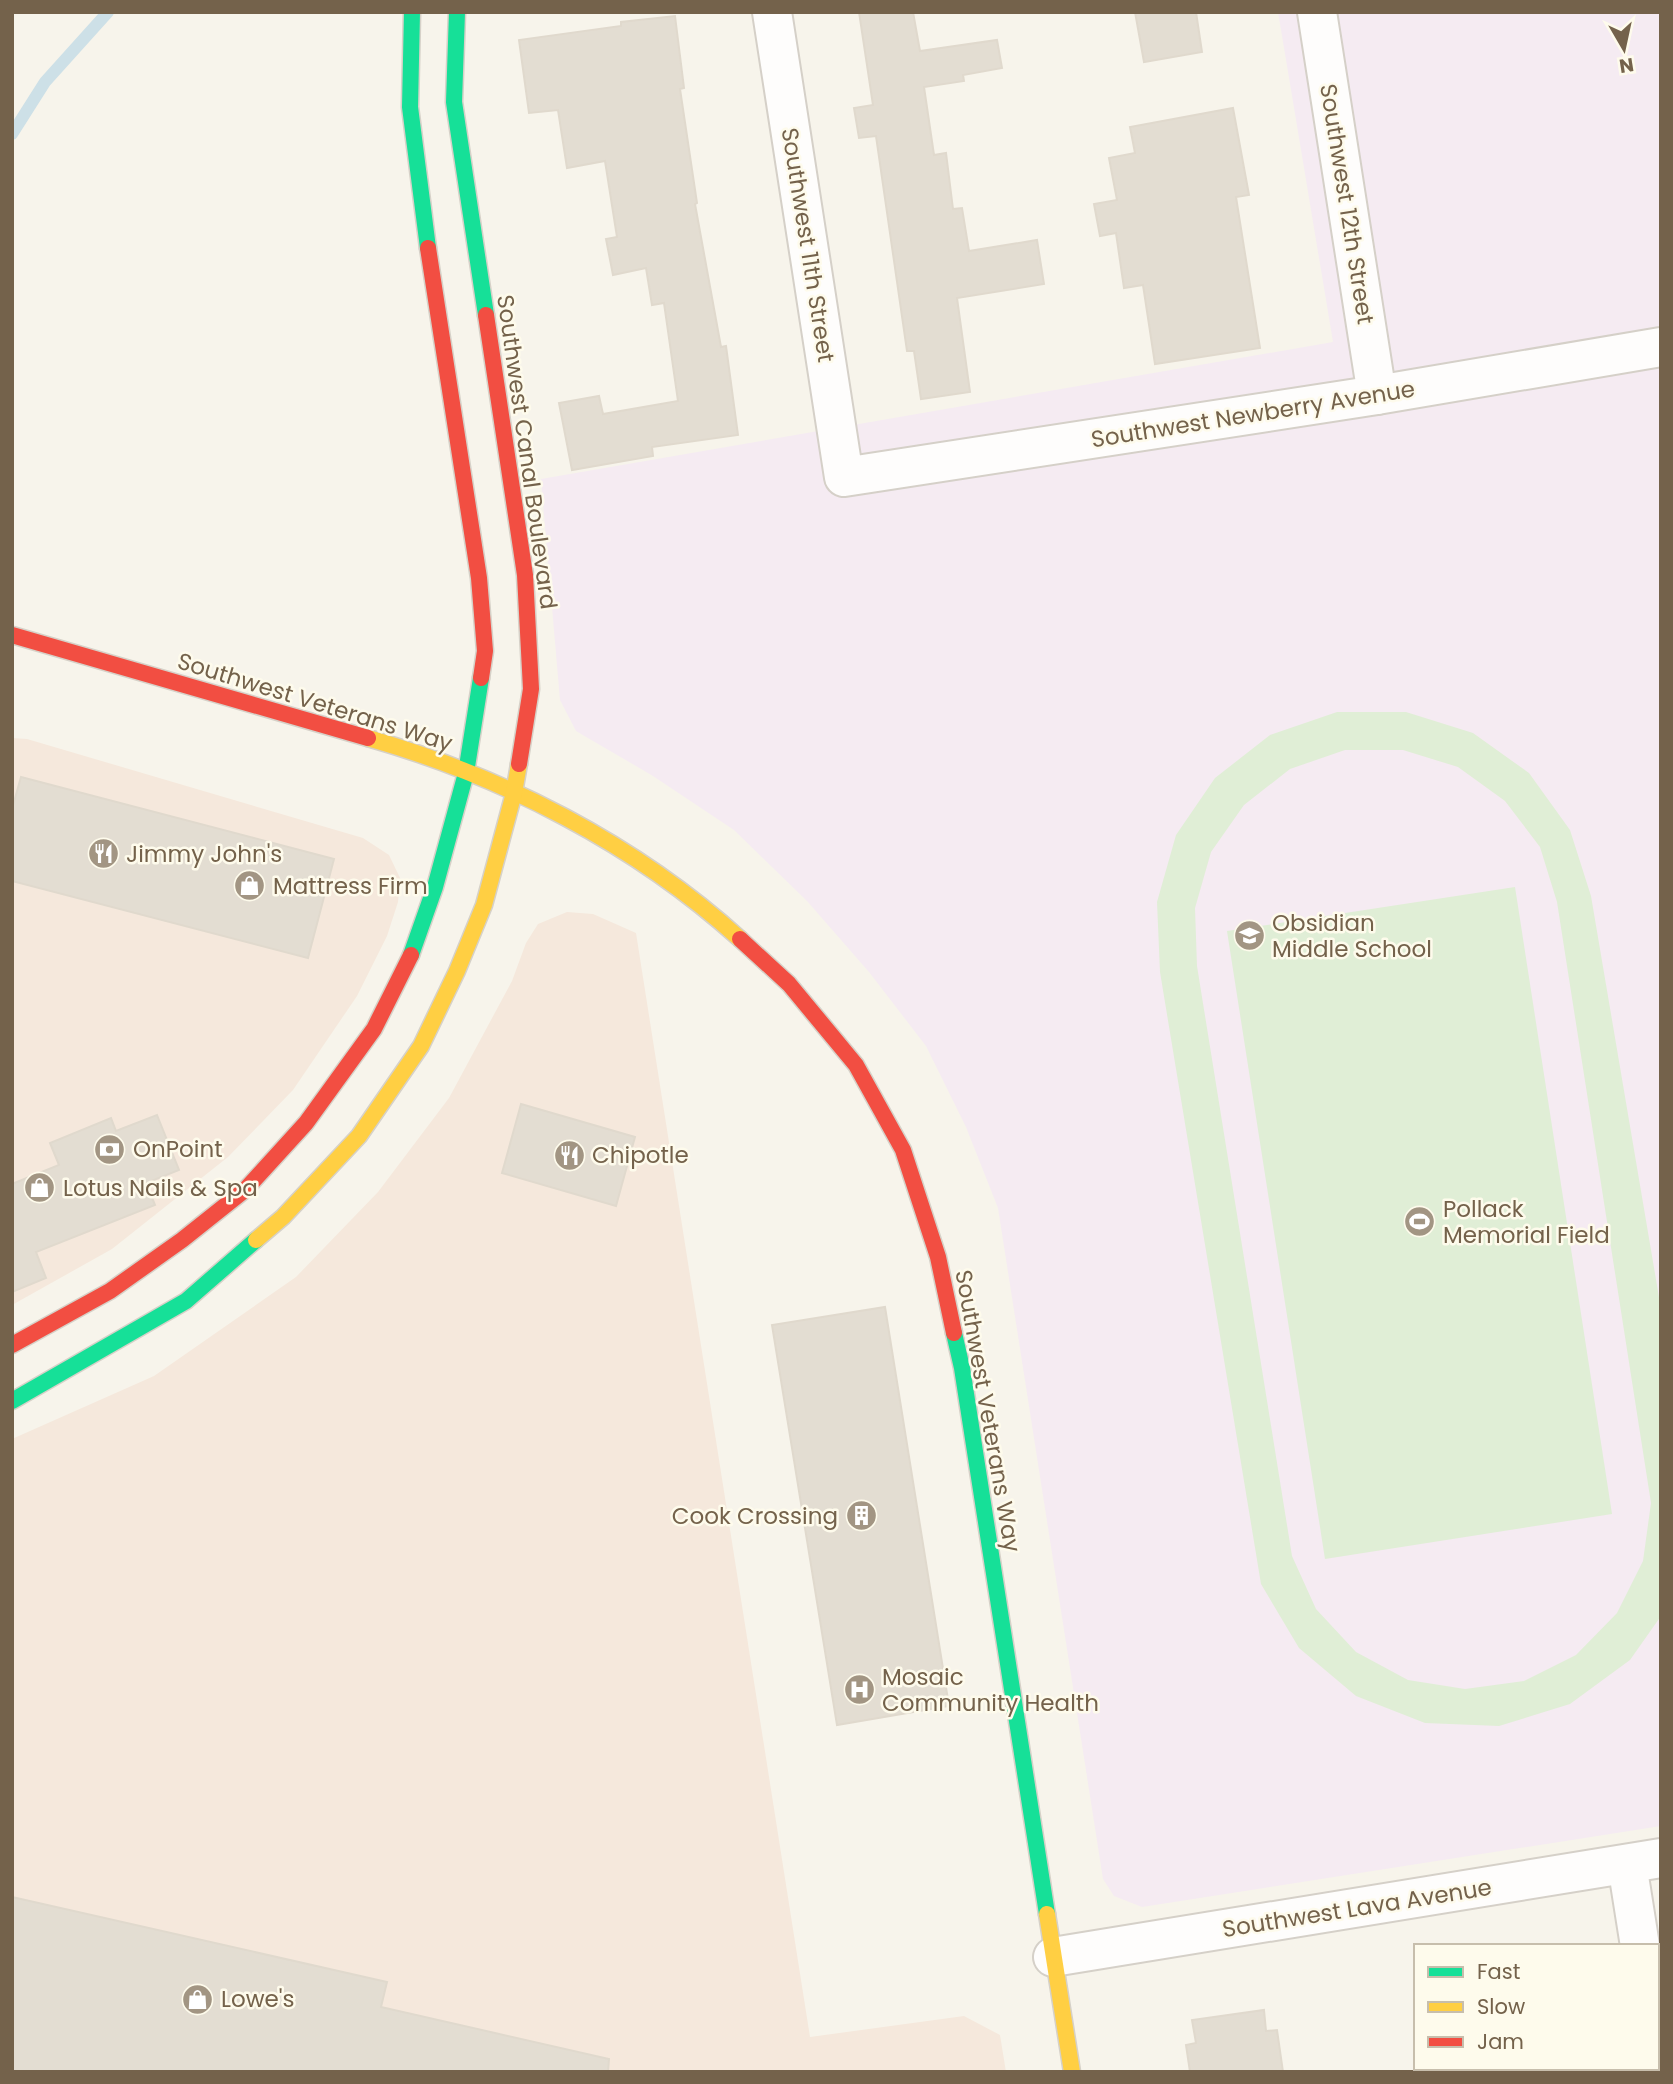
<svg xmlns="http://www.w3.org/2000/svg" width="1673" height="2084" viewBox="0 0 1673 2084" font-family="Poppins,sans-serif">
	<style>
		.commercial { fill: #f5e8dc }
		.education { fill: #f5ebf2 }
		.green { fill: #e0eed6; fill-rule: evenodd }
		.lines { fill: none; stroke-linecap: round; stroke-linejoin: round }
		.stream { stroke: #cde0e7; stroke-width: 12 }
		.building { fill: #e3ddd2; stroke: #e0d9cd; stroke-width: 2 }
		.street-casing { stroke: #d5d0c8; stroke-width: 42 }
		.fast-casing { stroke: #d6d1c8; stroke-width: 19 }
		.slow-casing { stroke: #d6d1c8; stroke-width: 19 }
		.jam-casing { stroke: #d6d1c8; stroke-width: 19 }
		.street { stroke: #fefdfc; stroke-width: 38 }
		.fast { stroke: #16e098; stroke-width: 16 }
		.slow { stroke: #ffcf43; stroke-width: 16 }
		.jam { stroke: #f24e42; stroke-width: 16 }
		.labels { text-anchor: middle; dominant-baseline: central; stroke-width: 5; stroke-linejoin: round; paint-order: stroke }
		.street-label { font-size: 23px; fill: #74624b; stroke: #fefbec }
		.poi-label { font-size: 23px; fill: #74624b; stroke: #fefbec; text-anchor: start }
	</style>
	<rect width="100%" height="100%" fill="#f7f4eb"/>
	<g class="commercial">
		<path d="M 12,738 L 27,739 L 363,838 L 389,855 L 400,878 L 398,902 L 387,936 L 357,996 L 293,1090 L 228,1157 L 112,1249 L 12,1305 Z"/>
		<path d="M 567,912 L 593,914 L 636,933 L 810,2037 L 964,2016 L 1000,2035 L 1006,2072 L 12,2072 L 12,1439 L 154,1376 L 296,1277 L 378,1192 L 449,1098 L 512,981 L 526,943 L 538,924 Z"/>
	</g>
	<path class="education" d="M 1278,12 L 1661,12 L 1661,1826 L 1142,1907 L 1114,1896 L 1103,1879 L 998,1208 L 966,1127 L 926,1046 L 869,972 L 807,901 L 734,830 L 653,776 L 576,731 L 560,700 L 541,479 L 1333,342 Z"/>
	<g class="green">
		<path d="M 1337,712 L 1406,712 L 1473,733 L 1529,773 L 1570,830 L 1591,896 L 1661,1309 L 1661,1616 L 1630,1660 L 1570,1704 L 1499,1726 L 1425,1723 L 1356,1696 L 1299,1648 L 1261,1584 L 1160,972 L 1157,902 L 1176,835 L 1215,778 L 1270,735 ZM 1345,750 L 1403,750 L 1458,767 L 1505,801 L 1540,847 L 1557,902 L 1651,1503 L 1643,1561 L 1617,1613 L 1576,1655 L 1524,1681 L 1465,1689 L 1408,1680 L 1356,1652 L 1316,1609 L 1292,1556 L 1197,966 L 1195,908 L 1211,852 L 1244,805 L 1290,769 Z"/>
		<path d="M 1515,887 L 1612,1514 L 1325,1559 L 1227,931 Z"/>
	</g>
	<g class="lines">
		<path class="stream" d="M 12,134 L 45,82 L 108,12"/>
	</g>
	<g class="building">
		<path d="M 859,12 L 913,12 L 920,51 L 997,40 L 1002,68 L 963,75 L 964,81 L 924,87 L 934,155 L 946,153 L 953,209 L 962,208 L 969,251 L 1037,240 L 1044,284 L 957,298 L 970,392 L 921,399 L 914,351 L 907,351 L 876,136 L 859,138 L 854,108 L 873,105 Z"/>
		<path d="M 1135,12 L 1196,12 L 1202,52 L 1144,62 Z"/>
		<path d="M 675,16 L 684,88 L 680,89 L 697,203 L 695,204 L 721,347 L 726,346 L 738,435 L 652,447 L 653,456 L 572,470 L 559,403 L 599,396 L 603,414 L 678,401 L 664,303 L 652,305 L 646,268 L 613,275 L 606,239 L 617,237 L 605,161 L 567,168 L 558,110 L 529,113 L 519,40 L 621,26 L 621,22 Z"/>
		<path d="M 1233,108 L 1249,195 L 1236,197 L 1260,348 L 1155,364 L 1143,285 L 1124,288 L 1116,233 L 1100,236 L 1094,204 L 1117,200 L 1109,158 L 1135,153 L 1130,127 Z"/>
		<path d="M 21,777 L 334,859 L 308,958 L 12,881 L 12,809 Z"/>
		<path d="M 521,1104 L 635,1137 L 616,1206 L 502,1173 Z"/>
		<path d="M 157,1115 L 179,1170 L 146,1183 L 155,1205 L 36,1252 L 46,1278 L 12,1292 L 12,1184 L 59,1165 L 50,1143 L 111,1118 L 116,1131 Z"/>
		<path d="M 885,1307 L 949,1706 L 837,1725 L 772,1325 Z"/>
		<path d="M 12,1897 L 387,1982 L 381,2007 L 609,2059 L 608,2072 L 12,2072 Z"/>
		<path d="M 1264,2010 L 1266,2031 L 1277,2030 L 1283,2072 L 1190,2072 L 1186,2045 L 1196,2043 L 1192,2020 Z"/>
	</g>
	<g class="lines">
		<defs>
			<g id="street">
				<path d="M 772,12 L 844,477 L 1377,395 L 1661,347"/>
				<path d="M 1317,12 L 1377,395"/>
				<path d="M 1627,1864 L 1640,1946"/>
				<path d="M 1053,1957 L 1661,1858"/>
				<path d="M 1657,2059 L 1659,2072"/>
			</g>
			<g id="fast">
				<path d="M 412,12 L 410,107 L 428,248"/>
				<path d="M 457,12 L 454,102 L 486,315"/>
				<path d="M 411,955 L 435,887 L 466,773 L 481,678"/>
				<path d="M 954,1333 L 962,1368 L 1047,1914"/>
				<path d="M 12,1401 L 186,1301 L 256,1240"/>
			</g>
			<g id="slow">
				<path d="M 368,738 C 504,777 635,844 740,939"/>
				<path d="M 256,1240 L 283,1217 L 359,1136 L 421,1046 L 457,971 L 484,905 L 514,793 L 519,764"/>
				<path d="M 1047,1914 L 1072,2072"/>
			</g>
			<g id="jam">
				<path d="M 428,248 L 479,578 L 485,651 L 481,678"/>
				<path d="M 486,315 L 525,575 L 531,689 L 519,764"/>
				<path d="M 12,635 L 368,738"/>
				<path d="M 740,939 L 789,984 L 856,1065 L 903,1150 L 938,1257 L 954,1333"/>
				<path d="M 12,1345 L 110,1291 L 182,1240 L 246,1189 L 306,1123 L 374,1029 L 411,955"/>
			</g>
		</defs>
		<use href="#street" class="street-casing"/>
		<use href="#fast" class="fast-casing"/>
		<use href="#slow" class="slow-casing"/>
		<use href="#jam" class="jam-casing"/>
		<use href="#street" class="street"/>
		<use href="#fast" class="fast"/>
		<use href="#slow" class="slow"/>
		<use href="#jam" class="jam"/>
	</g>
	<defs>
		<symbol id="restaurant-disc" viewBox="-11 -11 22 22"><circle r="9.5" fill="#a29583" stroke="#fefbec"/><path d="M-5-6h1v4h1v-4h1v4h1v-4h1v5L-1.5 .5V6h-2V.5L-5-1ZM5-6V6H3V1.5H1.5Q1.5-4 5-6Z" fill="#fff"/></symbol>
		<symbol id="shop-disc" viewBox="-11 -11 22 22"><circle r="9.5" fill="#a29583" stroke="#fefbec"/><path d="M-5-2.5h2.3a2.7 3.5 0 0 1 5.4 0H5L5.5 6h-11ZM-1.5-2.5h3a1.5 2.3 0 0 0-3 0Z" fill="#fff"/></symbol>
		<symbol id="school-disc" viewBox="-11 -11 22 22"><circle r="9.5" fill="#a29583" stroke="#fefbec"/><path d="M0-5L7-2L0 1L-7-2ZM-4 1L0 2.5L4 1V4Q0 6-4 4Z" fill="#fff"/></symbol>
		<symbol id="bank-disc" viewBox="-11 -11 22 22"><circle r="9.5" fill="#a29583" stroke="#fefbec"/><path d="M-6-4H6V4H-6ZM0-2.3a2.3 2.3 0 1 0 0 4.6a2.3 2.3 0 1 0 0-4.6Z" fill="#fff"/></symbol>
		<symbol id="stadium-disc" viewBox="-11 -11 22 22"><circle r="9.5" fill="#a29583" stroke="#fefbec"/><path d="M0-5a6.5 5 0 1 0 0 10a6.5 5 0 1 0 0-10ZM-3.5-1.8h7v3.6h-7Z" fill="#fff"/></symbol>
		<symbol id="building-disc" viewBox="-11 -11 22 22"><circle r="9.5" fill="#a29583" stroke="#fefbec"/><path d="M-4-6H4V6H1V3H-1V6H-4ZM-2.5-4.3h1.7v1.8h-1.7ZM.8-4.3h1.7v1.8H.8ZM-2.5-1h1.7V.8h-1.7ZM.8-1h1.7V.8H.8Z" fill="#fff"/></symbol>
		<symbol id="hospital-disc" viewBox="-11 -11 22 22"><circle r="9.5" fill="#a29583" stroke="#fefbec"/><path d="M-5-5h3v3.5h4V-5h3V5h-3V1.5h-4V5h-3Z" fill="#fff"/></symbol>
	</defs>
	<g fill-rule="evenodd">
		<use href="#restaurant-disc" x="86" y="836" width="35" height="35"/>
		<use href="#shop-disc" x="232" y="868" width="35" height="35"/>
		<use href="#school-disc" x="1232" y="918" width="35" height="35"/>
		<use href="#bank-disc" x="92" y="1132" width="35" height="35"/>
		<use href="#restaurant-disc" x="552" y="1138" width="35" height="35"/>
		<use href="#shop-disc" x="22" y="1170" width="35" height="35"/>
		<use href="#stadium-disc" x="1402" y="1204" width="35" height="35"/>
		<use href="#building-disc" x="844" y="1498" width="35" height="35"/>
		<use href="#hospital-disc" x="842" y="1672" width="35" height="35"/>
		<use href="#shop-disc" x="180" y="1982" width="35" height="35"/>
	</g>
	<g class="labels">
		<g class="street-label">
			<text transform="translate(1347 204) rotate(81)">Southwest 12th Street</text>
			<text transform="translate(808 245) rotate(81)">Southwest 11th Street</text>
			<text transform="translate(1253 414) rotate(-9)">Southwest Newberry Avenue</text>
			<text transform="translate(527 452) rotate(82)">Southwest Canal Boulevard</text>
			<text transform="translate(315 702) rotate(17)">Southwest Veterans Way</text>
			<text transform="translate(988 1411) rotate(80)">Southwest Veterans Way</text>
			<text transform="translate(1357 1908) rotate(-9)">Southwest Lava Avenue</text>
		</g>
		<g class="poi-label">
			<text x="126" y="854">Jimmy John's</text>
			<text x="273" y="886">Mattress Firm</text>
			<text x="1272" y="923">Obsidian<tspan x="1272" dy="26">Middle School</tspan></text>
			<text x="133" y="1149">OnPoint</text>
			<text x="592" y="1155">Chipotle</text>
			<text x="63" y="1188">Lotus Nails &amp; Spa</text>
			<text x="1443" y="1209">Pollack<tspan x="1443" dy="26">Memorial Field</tspan></text>
			<text x="838" y="1516" text-anchor="end">Cook Crossing</text>
			<text x="882" y="1677">Mosaic<tspan x="882" dy="26">Community Health</tspan></text>
			<text x="221" y="1999">Lowe's</text>
		</g>
	</g>
	<rect width="1673" height="2084" fill="none" stroke="#74624b" stroke-width="28"/>
	<rect x="1414" y="1944" width="245" height="126" fill="#fefbec" stroke="#c7beac" stroke-width="2"/>
	<rect x="1428" y="1967" width="35" height="10" fill="#16e098" stroke="#c7beac" stroke-width="2"/>
	<text x="1477" y="1979" font-size="21" fill="#74624b">Fast</text>
	<rect x="1428" y="2002" width="35" height="10" fill="#ffcf43" stroke="#c7beac" stroke-width="2"/>
	<text x="1477" y="2014" font-size="21" fill="#74624b">Slow</text>
	<rect x="1428" y="2037" width="35" height="10" fill="#f24e42" stroke="#c7beac" stroke-width="2"/>
	<text x="1477" y="2049" font-size="21" fill="#74624b">Jam</text>
	<g transform="translate(1624 49) rotate(171)" stroke="#fefbec" stroke-width="5" paint-order="stroke">
	<path d="M0-5L12 26L0 18L-12 26Z" fill="#74624b"/>
	<text y="-10" font-size="19" font-weight="bold" text-anchor="middle" fill="#74624b">N</text>
	</g>
</svg>
